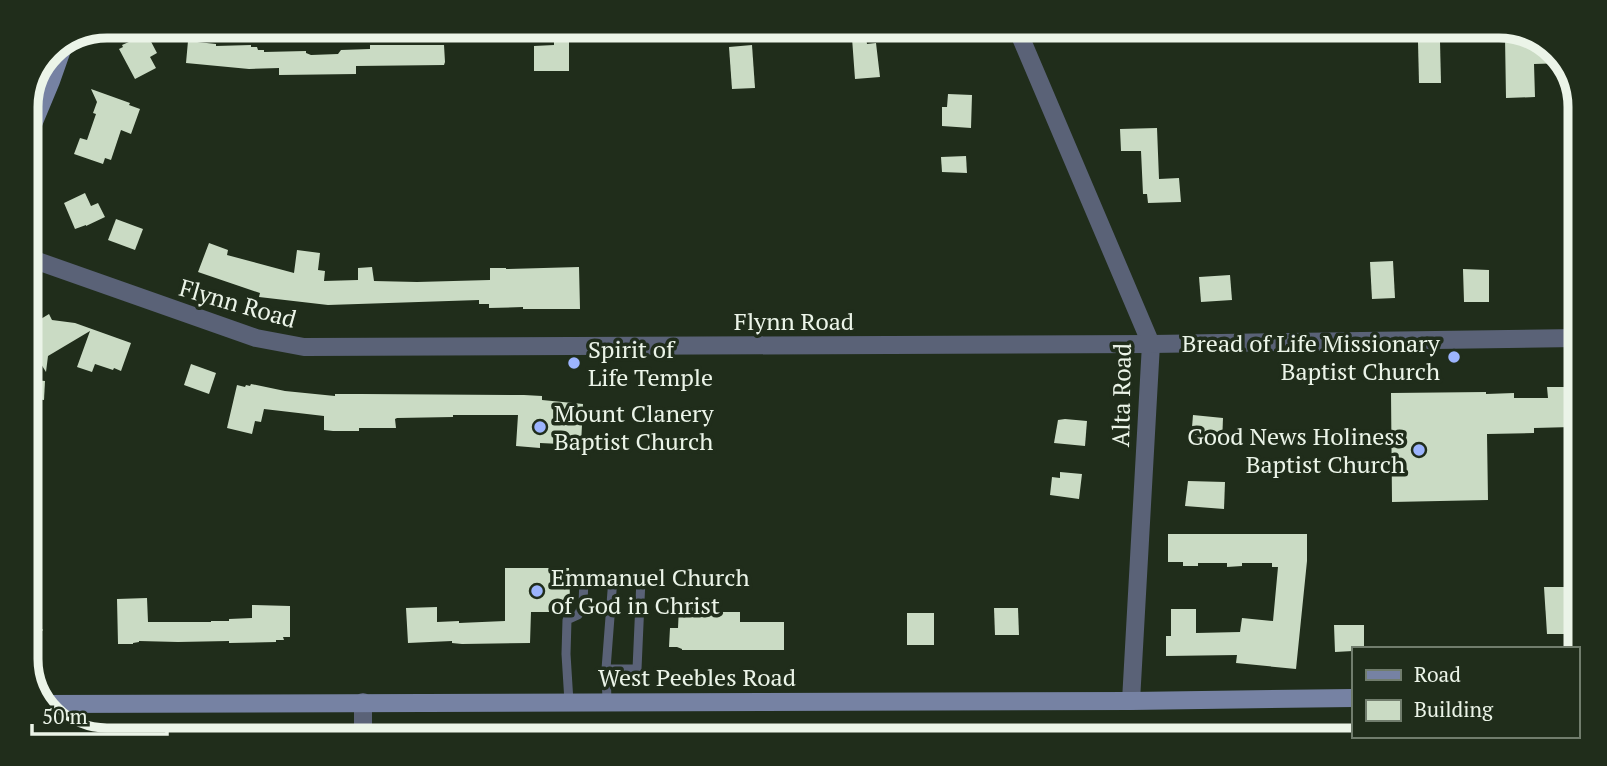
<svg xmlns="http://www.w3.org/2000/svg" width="1607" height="766" viewBox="0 0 1607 766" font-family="'PT Serif',serif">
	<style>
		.building { fill: #cadbc4 }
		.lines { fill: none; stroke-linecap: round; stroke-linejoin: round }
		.lane { stroke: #5a6277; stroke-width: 9 }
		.street { stroke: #5a6277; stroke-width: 18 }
		.secondary { stroke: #7682a3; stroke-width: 18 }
		.poi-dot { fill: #9cb4fd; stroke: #202d1b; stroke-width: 2.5 }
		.labels { text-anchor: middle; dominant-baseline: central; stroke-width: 7; stroke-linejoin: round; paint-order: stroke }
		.street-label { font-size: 24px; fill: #ebf4e8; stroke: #202d1b }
		.poi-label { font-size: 24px; fill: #ebf4e8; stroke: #202d1b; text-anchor: start }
		.rim { fill: none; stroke: #ebf4e8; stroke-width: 9 }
	</style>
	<rect width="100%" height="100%" fill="#202d1b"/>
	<g class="building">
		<path d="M 147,34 L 157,53 L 150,57 L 156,68 L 135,79 L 119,49 L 123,47 L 122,45 Z"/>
		<path d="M 1507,34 L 1535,34 L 1567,63 L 1534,64 L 1535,97 L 1506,98 L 1505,37 L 1506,37 Z"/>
		<path d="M 866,37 L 867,44 L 876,43 L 880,77 L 855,79 L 852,38 Z"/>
		<path d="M 188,41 L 216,44 L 216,46 L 251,45 L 251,47 L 257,47 L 258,50 L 264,50 L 264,52 L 306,51 L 306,53 L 311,55 L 338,54 L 341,50 L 370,49 L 370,45 L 444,45 L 445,62 L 444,65 L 356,66 L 356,74 L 279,75 L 279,68 L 249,69 L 186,63 Z"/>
		<path d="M 554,42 L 569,42 L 569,71 L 534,71 L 534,46 L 554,45 Z"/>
		<path d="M 1418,42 L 1440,42 L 1441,83 L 1419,83 Z"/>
		<path d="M 752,45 L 755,88 L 732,89 L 729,47 Z"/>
		<path d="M 91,89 L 130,103 L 129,105 L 140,109 L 131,134 L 121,130 L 111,160 L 105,158 L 103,164 L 74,154 L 80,138 L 87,140 L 96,114 L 93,113 L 97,102 Z"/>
		<path d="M 948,94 L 972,95 L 971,128 L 942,126 L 942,107 L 947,107 Z"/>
		<path d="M 1157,128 L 1159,179 L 1179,178 L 1181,202 L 1148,203 L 1147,194 L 1143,194 L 1141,151 L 1121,151 L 1120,129 Z"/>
		<path d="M 966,156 L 967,173 L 942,172 L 941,157 Z"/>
		<path d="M 85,193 L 91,206 L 98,203 L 105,217 L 86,226 L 86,225 L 75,229 L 64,203 Z"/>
		<path d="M 116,219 L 143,229 L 135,250 L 108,240 Z"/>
		<path d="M 209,243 L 228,250 L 227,255 L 294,273 L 297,250 L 320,253 L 318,270 L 325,271 L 324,281 L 358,280 L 358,268 L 372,267 L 374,281 L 417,282 L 490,280 L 490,268 L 506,268 L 506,269 L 579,267 L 580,309 L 523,309 L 523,307 L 489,308 L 489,304 L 479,304 L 479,300 L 328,305 L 259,297 L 260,293 L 198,272 Z"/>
		<path d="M 1393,261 L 1395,298 L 1372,299 L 1370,262 Z"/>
		<path d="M 1463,269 L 1489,270 L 1489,302 L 1464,302 Z"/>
		<path d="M 1230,275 L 1232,300 L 1201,302 L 1199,277 Z"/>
		<path d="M 49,314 L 52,320 L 75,323 L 131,343 L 121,371 L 114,368 L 113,370 L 95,364 L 92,372 L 77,367 L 90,331 L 48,356 L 46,372 L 26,340 L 26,328 Z"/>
		<path d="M 191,364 L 216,373 L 209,394 L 184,385 Z"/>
		<path d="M 26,379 L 45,381 L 44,400 L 26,398 Z"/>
		<path d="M 251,384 L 285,391 L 335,396 L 335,394 L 362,394 L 524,395 L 542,396 L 542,400 L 583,404 L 581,445 L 540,443 L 540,448 L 516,446 L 518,415 L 453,415 L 453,417 L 397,418 L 395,419 L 396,428 L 359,428 L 359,431 L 333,431 L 324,430 L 324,416 L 264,409 L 261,422 L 255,421 L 252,434 L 227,428 L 237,385 L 245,387 L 246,385 L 250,386 Z"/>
		<path d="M 1547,387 L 1571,387 L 1572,427 L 1534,428 L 1534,433 L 1487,434 L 1488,500 L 1392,502 L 1391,393 L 1486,392 L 1486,394 L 1514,393 L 1514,398 L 1548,398 Z"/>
		<path d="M 1193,415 L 1223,418 L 1222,443 L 1191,440 Z"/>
		<path d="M 1065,419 L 1087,421 L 1085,446 L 1054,443 L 1058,420 Z"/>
		<path d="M 1060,472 L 1082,474 L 1079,499 L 1050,495 L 1052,477 L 1060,478 Z"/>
		<path d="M 1188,481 L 1225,482 L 1224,509 L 1185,506 Z"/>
		<path d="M 1168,534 L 1307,534 L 1307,561 L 1296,669 L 1236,663 L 1237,655 L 1166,656 L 1166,636 L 1171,636 L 1171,609 L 1196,609 L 1196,633 L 1240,632 L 1242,618 L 1273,621 L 1278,567 L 1272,567 L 1272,563 L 1242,563 L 1242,566 L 1227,567 L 1227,563 L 1198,563 L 1198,566 L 1183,566 L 1183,562 L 1168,562 Z"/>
		<path d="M 505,568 L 569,568 L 570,599 L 567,599 L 567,609 L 565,609 L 565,612 L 531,612 L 530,643 L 462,644 L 452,643 L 452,641 L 408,643 L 406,608 L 437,607 L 437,622 L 459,621 L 459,623 L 505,621 Z"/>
		<path d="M 1544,587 L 1574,587 L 1573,634 L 1547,634 Z"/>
		<path d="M 147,598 L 148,622 L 211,622 L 211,621 L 229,621 L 229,619 L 252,618 L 252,605 L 290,606 L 290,637 L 283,637 L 284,640 L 276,640 L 276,642 L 229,643 L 229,641 L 178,642 L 139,641 L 139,642 L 133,643 L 133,644 L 118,644 L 117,599 Z"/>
		<path d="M 679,607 L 699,608 L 699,612 L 740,612 L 740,622 L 784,622 L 784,650 L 682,650 L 682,649 L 677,647 L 669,647 L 670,628 L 678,628 Z"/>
		<path d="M 994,608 L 1018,608 L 1019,635 L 995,635 Z"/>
		<path d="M 26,613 L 43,630 L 26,646 Z"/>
		<rect x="907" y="613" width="27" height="32"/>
		<path d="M 1334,625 L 1364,625 L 1364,649 L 1353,649 L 1353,651 L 1335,652 Z"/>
	</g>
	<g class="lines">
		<g class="lane">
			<path d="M 569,702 L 566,654 L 567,620 L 578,615 L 583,605 L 584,578 L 641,579 L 637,669 L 606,669"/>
			<path d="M 607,702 L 606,669 L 613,578"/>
		</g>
		<g class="street">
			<path d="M 1018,31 L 1151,344 L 1131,701"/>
			<path d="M 26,257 L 256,338 L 304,347 L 1151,344 L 1577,338"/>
			<path d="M 363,702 L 363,733"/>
		</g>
		<g class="secondary">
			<path d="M 26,141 L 51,81 L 64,44"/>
			<path d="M 40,704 L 1131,701 L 1353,698"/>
		</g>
	</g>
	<g class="poi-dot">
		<circle cx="1454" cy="357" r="7"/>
		<circle cx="574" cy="363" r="7"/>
		<circle cx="540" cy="427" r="7"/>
		<circle cx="1419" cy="450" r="7"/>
		<circle cx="537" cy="591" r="7"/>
	</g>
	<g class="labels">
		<g class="street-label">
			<text transform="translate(238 303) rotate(16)">Flynn Road</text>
			<text x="794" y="321">Flynn Road</text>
			<text transform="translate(1121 395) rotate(-89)">Alta Road</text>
			<text x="697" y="677">West Peebles Road</text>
		</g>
		<g class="poi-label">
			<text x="1440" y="343" text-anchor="end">Bread of Life Missionary<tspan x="1440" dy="28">Baptist Church</tspan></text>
			<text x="588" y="349">Spirit of<tspan x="588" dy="28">Life Temple</tspan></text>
			<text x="554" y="413">Mount Clanery<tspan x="554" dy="28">Baptist Church</tspan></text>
			<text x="1405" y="436" text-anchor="end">Good News Holiness<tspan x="1405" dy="28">Baptist Church</tspan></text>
			<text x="551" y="577">Emmanuel Church<tspan x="551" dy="28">of God in Christ</tspan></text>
		</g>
	</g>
	<path d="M0 0H1607V766H0ZM107 38H1499A69 69 0 0 1 1568 107V659A69 69 0 0 1 1499 728H107A69 69 0 0 1 38 659V107A69 69 0 0 1 107 38Z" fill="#202d1b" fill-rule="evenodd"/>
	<path class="rim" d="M107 38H1499A69 69 0 0 1 1568 107V659A69 69 0 0 1 1499 728H107A69 69 0 0 1 38 659V107A69 69 0 0 1 107 38Z"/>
	<rect x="1352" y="647" width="228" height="91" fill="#202d1b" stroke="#717d6d" stroke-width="2"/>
	<rect x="1366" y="670" width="35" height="10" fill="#7682a3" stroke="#717d6d" stroke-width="2"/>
	<text x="1414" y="682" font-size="21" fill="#ebf4e8">Road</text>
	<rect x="1366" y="700" width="35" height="21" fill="#cadbc4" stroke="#717d6d" stroke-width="2"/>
	<text x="1414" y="717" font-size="21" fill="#ebf4e8">Building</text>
	<path d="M32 724v10h135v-10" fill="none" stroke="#ebf4e8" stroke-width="3.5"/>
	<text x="42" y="724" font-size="21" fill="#ebf4e8" stroke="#202d1b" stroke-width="5" paint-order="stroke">50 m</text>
</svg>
